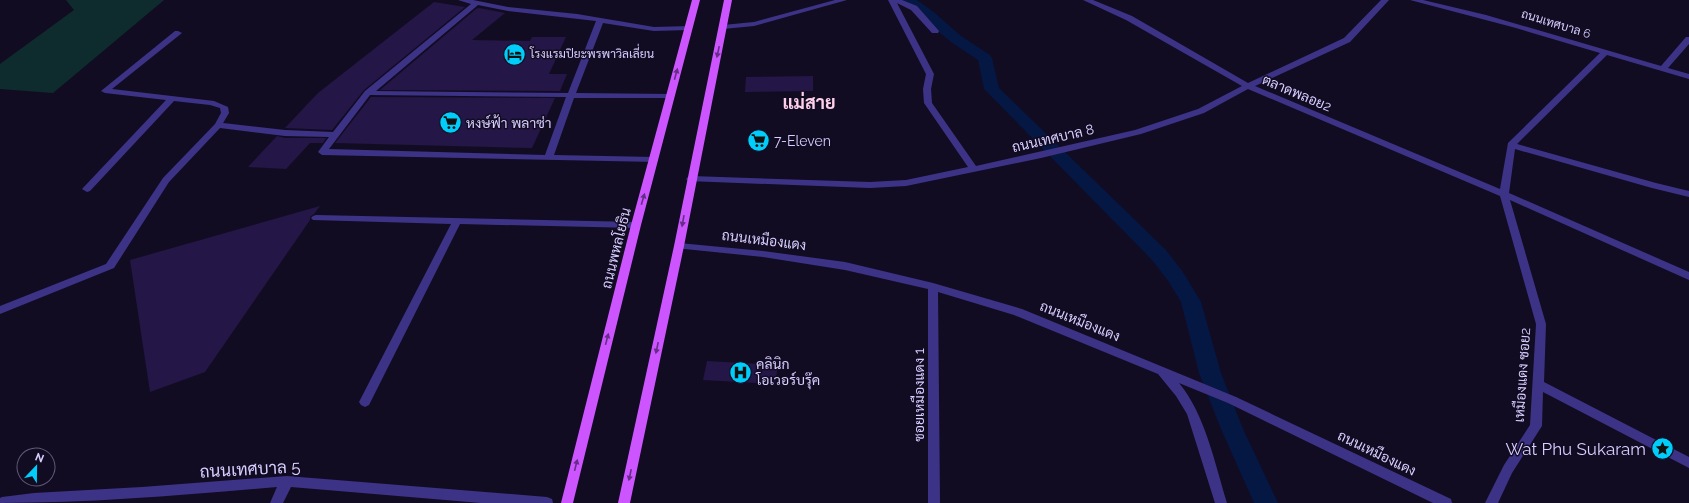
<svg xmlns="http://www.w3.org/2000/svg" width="1689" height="503" viewBox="0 0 1689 503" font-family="Raleway,Sarabun,sans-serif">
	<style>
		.green { fill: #0e2c2e }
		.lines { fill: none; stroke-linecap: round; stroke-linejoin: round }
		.canal { fill: #051743; fill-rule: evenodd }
		.building { fill: #241646 }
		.minor { fill: #3d3386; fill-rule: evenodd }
		.major { fill: #cd55ff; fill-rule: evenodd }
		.oneway { fill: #662d86 }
		.labels { text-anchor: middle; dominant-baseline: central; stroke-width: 3; stroke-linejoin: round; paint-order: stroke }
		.far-street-label { font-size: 12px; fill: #d8ceff; stroke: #120c23 }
		.far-poi-label { font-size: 12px; fill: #d8ceff; stroke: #120c23; text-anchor: start }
		.street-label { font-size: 14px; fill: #d8ceff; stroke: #120c23 }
		.poi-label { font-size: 14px; fill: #d8ceff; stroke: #120c23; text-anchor: start }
		.near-poi-label { font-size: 17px; fill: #d8ceff; stroke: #120c23; text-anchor: end }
		.near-street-label { font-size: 17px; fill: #d8ceff; stroke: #120c23 }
		.district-label { font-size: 18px; font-weight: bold; fill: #ffd0ea; stroke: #120c23 }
	</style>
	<rect width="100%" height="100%" fill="#120c23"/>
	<path class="green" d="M 66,0 L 164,0 L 53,93 L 0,89 L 0,64 L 74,10 Z"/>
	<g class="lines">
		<path class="canal" d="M 901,0 L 917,0 L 935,13 L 961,36 L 990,55 L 992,58 L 999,88 L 1166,250 L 1183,272 L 1201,302 L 1221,373 L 1243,429 L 1278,503 L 1254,503 L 1221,429 L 1199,373 L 1181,302 L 1169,282 L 1152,260 L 987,92 L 984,89 L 978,60 L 951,42 Z"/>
	</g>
	<g class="building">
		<path d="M 434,2 L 465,7 L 364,90 L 332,130 L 285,128 L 318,93 Z"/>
		<path d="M 479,8 L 505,13 L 472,40 L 530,41 L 532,37 L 566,37 L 549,74 L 567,74 L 560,91 L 380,90 L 476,9 Z"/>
		<path d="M 813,76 L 813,91 L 745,92 L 746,77 Z"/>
		<path d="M 371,97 L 555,98 L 532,148 L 335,143 Z"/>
		<path d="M 277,136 L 285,138 L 326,138 L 323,143 L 310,143 L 286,169 L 248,167 Z"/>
		<path d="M 320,206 L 314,214 L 310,217 L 310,220 L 205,372 L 150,392 L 130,260 Z"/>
		<path d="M 707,361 L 778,365 L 775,384 L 703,380 Z"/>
	</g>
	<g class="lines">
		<g class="minor">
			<path d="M 458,0 L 473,0 L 508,7 L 577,14 L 654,27 L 691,26 L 692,28 L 688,30 L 654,31 L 603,23 L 576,93 L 670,94 L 674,96 L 670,98 L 574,98 L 554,155 L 654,157 L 658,160 L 657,162 L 322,155 L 318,152 L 329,137 L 285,136 L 220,128 L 169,182 L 114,268 L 0,314 L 0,306 L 106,264 L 163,178 L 215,124 L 221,113 L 220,108 L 210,105 L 174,101 L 90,191 L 87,192 L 82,189 L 166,100 L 105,93 L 101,91 L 175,31 L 178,31 L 182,33 L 112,89 L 214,101 L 228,107 L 229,113 L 223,123 L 285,130 L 333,132 L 365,91 L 471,4 ZM 478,5 L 508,11 L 596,21 L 568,93 L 376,91 ZM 370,95 L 566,97 L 545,155 L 329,149 Z"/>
			<path d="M 835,0 L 847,0 L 754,26 L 723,29 L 719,27 L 723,25 L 754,22 Z"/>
			<path d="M 888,0 L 902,0 L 917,6 L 939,31 L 938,33 L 932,33 L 911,10 L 897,3 L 934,74 L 931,89 L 932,103 L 976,166 L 1135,130 L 1198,109 L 1242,86 L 1126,20 L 1083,0 L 1093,0 L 1132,16 L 1248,83 L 1344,38 L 1381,0 L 1389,0 L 1350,42 L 1255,86 L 1500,189 L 1508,143 L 1600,53 L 1516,28 L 1410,0 L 1423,0 L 1486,15 L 1661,66 L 1686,37 L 1689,37 L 1689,44 L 1668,68 L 1689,74 L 1689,79 L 1607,55 L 1517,144 L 1656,183 L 1689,191 L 1689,197 L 1652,188 L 1515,149 L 1509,193 L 1689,272 L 1689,280 L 1510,200 L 1546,324 L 1544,382 L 1689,457 L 1689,468 L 1543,392 L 1542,426 L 1540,429 L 1512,473 L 1498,503 L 1485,503 L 1504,465 L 1530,425 L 1536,324 L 1500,196 L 1248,89 L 1204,113 L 1141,134 L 1041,158 L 906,186 L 870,188 L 688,181 L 686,179 L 688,177 L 691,176 L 870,182 L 906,180 L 968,167 L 924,103 L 923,89 L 926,74 Z"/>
			<path d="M 316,215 L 636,222 L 641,225 L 636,228 L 460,224 L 369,405 L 365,407 L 361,405 L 359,402 L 451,224 L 313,220 L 311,218 L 313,216 Z"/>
			<path d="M 679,243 L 763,251 L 845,262 L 933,283 L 1022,309 L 1236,397 L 1451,499 L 1452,503 L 1433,503 L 1228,403 L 1179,383 C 1205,414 1215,464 1227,503 L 1215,503 L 1187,414 L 1176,396 L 1158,374 L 1014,315 L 938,292 L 940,503 L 928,503 L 928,289 L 845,270 L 763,257 L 675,248 L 674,246 L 675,244 Z"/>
			<path d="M 287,476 L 547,497 L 552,499 L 553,503 L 481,503 L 291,487 L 283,503 L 270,503 L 277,487 C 185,495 93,503 0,503 L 0,498 L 2,497 L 34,493 L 142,487 Z"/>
		</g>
		<g class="major">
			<path d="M 692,0 L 700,0 L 641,225 L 573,503 L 561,503 L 631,225 Z"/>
			<path d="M 724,0 L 732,0 L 684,246 L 630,503 L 618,503 L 674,246 Z"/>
		</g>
	</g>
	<defs><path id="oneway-solid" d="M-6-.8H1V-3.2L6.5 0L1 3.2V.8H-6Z"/></defs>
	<g class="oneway">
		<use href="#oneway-solid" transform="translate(718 52) rotate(102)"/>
		<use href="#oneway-solid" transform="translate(676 74) rotate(-75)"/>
		<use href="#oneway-solid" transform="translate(643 199) rotate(-74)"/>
		<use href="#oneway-solid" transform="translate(683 221) rotate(100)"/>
		<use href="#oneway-solid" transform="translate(607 339) rotate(-76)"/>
		<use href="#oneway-solid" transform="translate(657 348) rotate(102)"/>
		<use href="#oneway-solid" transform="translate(576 465) rotate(-76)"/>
		<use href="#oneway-solid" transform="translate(630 475) rotate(102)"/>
	</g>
	<defs>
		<symbol id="hotel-disc" viewBox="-11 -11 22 22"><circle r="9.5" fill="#00cdf9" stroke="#120c23"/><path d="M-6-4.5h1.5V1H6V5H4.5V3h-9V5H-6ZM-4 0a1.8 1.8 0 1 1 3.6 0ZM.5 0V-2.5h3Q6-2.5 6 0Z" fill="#111"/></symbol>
		<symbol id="supermarket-disc" viewBox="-11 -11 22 22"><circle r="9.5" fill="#00cdf9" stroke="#120c23"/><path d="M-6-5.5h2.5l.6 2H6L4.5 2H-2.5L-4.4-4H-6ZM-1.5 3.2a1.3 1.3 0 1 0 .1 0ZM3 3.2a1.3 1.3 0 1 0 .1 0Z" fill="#111"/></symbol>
		<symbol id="hospital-disc" viewBox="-11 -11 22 22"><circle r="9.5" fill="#00cdf9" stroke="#120c23"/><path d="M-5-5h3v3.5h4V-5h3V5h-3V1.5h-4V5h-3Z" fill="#111"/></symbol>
		<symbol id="sight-disc" viewBox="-11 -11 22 22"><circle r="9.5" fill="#00cdf9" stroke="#120c23"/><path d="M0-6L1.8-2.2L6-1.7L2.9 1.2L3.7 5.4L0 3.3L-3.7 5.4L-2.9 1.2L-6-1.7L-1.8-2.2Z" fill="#111"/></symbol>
	</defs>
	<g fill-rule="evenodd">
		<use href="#hotel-disc" x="502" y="42" width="25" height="25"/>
		<use href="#supermarket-disc" x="438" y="110" width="25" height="25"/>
		<use href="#supermarket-disc" x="746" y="128" width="25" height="25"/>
		<use href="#hospital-disc" x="728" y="360" width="25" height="25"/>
		<use href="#sight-disc" x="1650" y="436" width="25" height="25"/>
	</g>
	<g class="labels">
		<g class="far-street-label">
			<text transform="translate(1556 24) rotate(17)">ถนนเทศบาล 6</text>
		</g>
		<g class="far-poi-label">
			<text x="530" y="54">โรงแรมปิยะพรพาวิลเลี่ยน</text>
		</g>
		<g class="street-label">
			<text transform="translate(1297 93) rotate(23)">ตลาดพลอย2</text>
			<text transform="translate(1053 138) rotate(-13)">ถนนเทศบาล 8</text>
			<text transform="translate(764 240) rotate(7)">ถนนเหมืองแดง</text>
			<text transform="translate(616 248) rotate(-76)">ถนนพหลโยธิน</text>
			<text transform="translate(1080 321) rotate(22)">ถนนเหมืองแดง</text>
			<text transform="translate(1522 375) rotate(-86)">เหมืองแดง ซอย2</text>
			<text transform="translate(919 395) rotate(-90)">ซอยเหมืองแดง 1</text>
			<text transform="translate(1377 453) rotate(26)">ถนนเหมืองแดง</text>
		</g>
		<g class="poi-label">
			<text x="466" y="123">หงษ์ฟ้า พลาซ่า</text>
			<text x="774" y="141">7-Eleven</text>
			<text x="756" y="364">คลินิก<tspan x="756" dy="16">โอเวอร์บรุ๊ค</tspan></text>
		</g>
		<g class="near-poi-label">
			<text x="1646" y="449">Wat Phu Sukaram</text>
		</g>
		<g class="near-street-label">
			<text transform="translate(250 469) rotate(-3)">ถนนเทศบาล 5</text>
		</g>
		<g class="district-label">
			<text x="809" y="102">แม่สาย</text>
		</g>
	</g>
	<g transform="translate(36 467) rotate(22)"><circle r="19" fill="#120c23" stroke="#615a7b"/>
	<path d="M0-3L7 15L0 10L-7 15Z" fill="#00cdf9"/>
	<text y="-6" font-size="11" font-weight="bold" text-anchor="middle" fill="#d8ceff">N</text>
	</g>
</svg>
